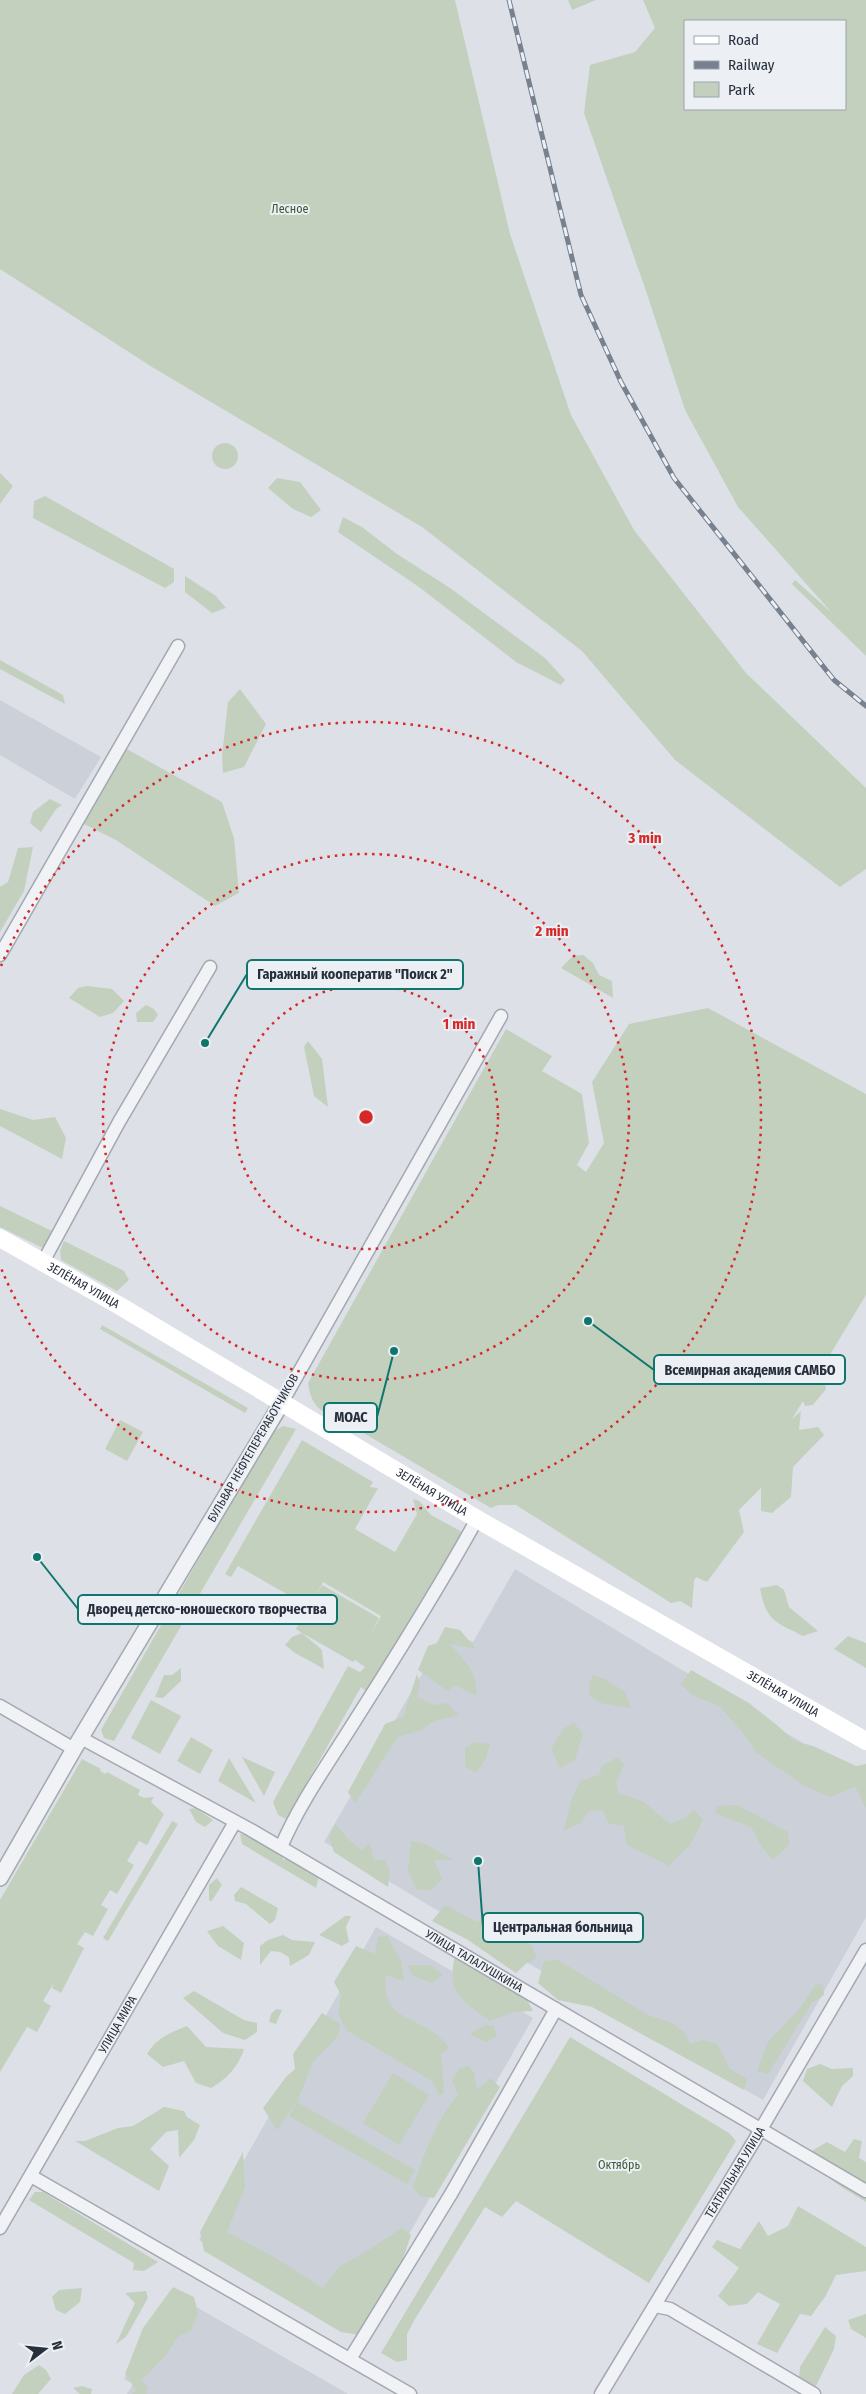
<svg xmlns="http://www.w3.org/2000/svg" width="866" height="2394" viewBox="0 0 866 2394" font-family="'Fira Sans Condensed',sans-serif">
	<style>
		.built { fill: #cbd0d9 }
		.green { fill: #c3d0be; fill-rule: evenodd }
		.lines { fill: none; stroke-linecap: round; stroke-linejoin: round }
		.minor-casing { stroke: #a3a8b1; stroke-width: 15 }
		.tertiary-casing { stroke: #a3a8b1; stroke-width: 18 }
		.minor { stroke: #f0f2f5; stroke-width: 12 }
		.tertiary { stroke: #f0f2f5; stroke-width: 15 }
		.secondary { stroke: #fff; stroke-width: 18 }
		.rail-casing { stroke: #778190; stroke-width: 5 }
		.rail { stroke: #ecf0f4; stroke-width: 3; stroke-dasharray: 9; stroke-linecap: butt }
		.ring { fill: none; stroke: #d62828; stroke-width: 2.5; stroke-dasharray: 2.5 5 }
		.labels { text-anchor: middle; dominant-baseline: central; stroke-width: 4; stroke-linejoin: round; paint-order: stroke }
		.park-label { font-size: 12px; fill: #3c5835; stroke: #ecf0f4 }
		.street-label { font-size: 12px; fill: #272f3d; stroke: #ecf0f4 }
		.centre { fill: #d62828; stroke: #ecf0f4; stroke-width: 2.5 }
		.ring-label { font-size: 15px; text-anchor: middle; font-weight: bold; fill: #d62828; stroke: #ecf0f4; stroke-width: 4; stroke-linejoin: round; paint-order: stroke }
		.leader { fill: none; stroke: #0f766e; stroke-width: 2 }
		.callout-dot { fill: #0f766e; stroke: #ecf0f4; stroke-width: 2 }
		.callout { fill: #ecf0f4; stroke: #0f766e; stroke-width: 2 }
		.callout-label { font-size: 14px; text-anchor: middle; font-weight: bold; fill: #272f3d }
	</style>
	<rect width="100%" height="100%" fill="#dde1e7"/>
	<g class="built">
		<path d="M 0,700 L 101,757 L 75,799 L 0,755 Z"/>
		<path d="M 515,1569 L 866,1781 L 866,1917 L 763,2100 L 435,1909 L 324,1842 L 448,1629 L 473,1642 Z"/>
		<path d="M 376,1927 L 533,2018 L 354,2330 L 199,2240 Z"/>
		<path d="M 172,2293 L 348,2394 L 127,2394 L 133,2384 L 124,2379 Z"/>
	</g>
	<g class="green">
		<path d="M 0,0 L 455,0 L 510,234 L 571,415 L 634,530 L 746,673 L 866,788 L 866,869 L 840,887 L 675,760 L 582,651 L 422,527 L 152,367 L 0,269 Z"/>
		<path d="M 568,0 L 596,0 L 572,10 Z"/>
		<path d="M 643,0 L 866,0 L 866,656 L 792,584 L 795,580 L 832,613 L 738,507 L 685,410 L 647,294 L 584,113 L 590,65 L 635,52 L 655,28 ZM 685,21 L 845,21 L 845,109 L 685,109 Z"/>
		<circle cx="225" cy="456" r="13"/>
		<path d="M 0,473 L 13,486 L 0,504 Z"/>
		<path d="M 277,478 L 300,482 L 321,510 L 311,517 L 293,509 L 268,488 Z"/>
		<path d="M 45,496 L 174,569 L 174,582 L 165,588 L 33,518 L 34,501 Z"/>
		<path d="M 343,517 L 362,527 L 397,554 L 450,588 L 545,658 L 565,680 L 561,685 L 516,662 L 419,587 L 338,532 Z"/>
		<path d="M 185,576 L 216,596 L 226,608 L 212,613 L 185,592 Z"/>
		<path d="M 0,660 L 63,695 L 65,704 L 0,669 Z"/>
		<path d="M 240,689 L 266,724 L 244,767 L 223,773 L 222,756 L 228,702 Z"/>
		<path d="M 125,748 L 222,802 L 234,838 L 239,893 L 215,906 L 116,840 L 82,823 Z"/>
		<path d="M 50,799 L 62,805 L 56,809 L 41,832 L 30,823 L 33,812 Z"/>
		<path d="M 33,847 L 24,891 L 0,932 L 0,887 L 8,882 L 18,848 Z"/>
		<path d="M 583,955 L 593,963 L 599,975 L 612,981 L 613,998 L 561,968 L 573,956 Z"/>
		<path d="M 87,986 L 112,989 L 124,1001 L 113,1013 L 100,1017 L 69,998 L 78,988 Z"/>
		<path d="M 146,1005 L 154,1009 L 158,1015 L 153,1022 L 137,1022 L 136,1013 Z"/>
		<path d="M 708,1008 L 866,1094 L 866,1295 L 825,1363 L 831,1371 L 824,1378 L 826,1389 L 813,1405 L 805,1406 L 803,1401 L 792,1419 L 801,1411 L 799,1430 L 818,1427 L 824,1435 L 793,1467 L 791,1497 L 772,1513 L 761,1511 L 761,1488 L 739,1510 L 744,1532 L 707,1582 L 696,1577 L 694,1581 L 692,1608 L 680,1601 L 671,1603 L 516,1505 L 498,1505 L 491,1508 L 338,1418 C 318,1411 311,1404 308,1383 L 506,1029 L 552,1056 L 542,1071 L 582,1094 L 589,1143 L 577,1165 L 586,1172 L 604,1143 L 592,1082 L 629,1024 Z"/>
		<path d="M 308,1041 L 322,1059 L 328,1107 L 314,1096 L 304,1047 Z"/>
		<path d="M 0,1109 L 33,1120 L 55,1117 L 66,1138 L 62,1159 L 0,1126 Z"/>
		<path d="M 0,1206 L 52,1231 L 43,1248 L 0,1227 Z"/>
		<path d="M 64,1241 L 124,1271 L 129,1280 L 117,1291 L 61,1260 L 60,1251 Z"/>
		<path d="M 102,1325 L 248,1408 L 245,1413 L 100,1329 Z"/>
		<path d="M 120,1420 L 143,1432 L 127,1461 L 105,1449 Z"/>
		<path d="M 283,1426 L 296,1429 L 114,1741 L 104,1738 L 101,1730 L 271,1433 Z"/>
		<path d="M 302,1440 L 373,1482 L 370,1487 L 378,1488 L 355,1529 L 395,1552 L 417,1514 L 413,1499 L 419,1501 L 431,1515 L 464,1533 L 367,1692 L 361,1687 L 286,1819 L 278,1815 L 273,1802 L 348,1666 L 360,1672 L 365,1667 L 355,1660 L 353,1662 L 302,1633 L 322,1650 L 324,1669 L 295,1653 L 285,1645 L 292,1637 L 302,1633 L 296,1629 L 309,1607 L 238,1566 L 231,1577 L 225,1574 ZM 323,1582 L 381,1616 L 369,1638 L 379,1618 L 322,1585 L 314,1598 Z"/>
		<path d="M 777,1585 L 784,1590 L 789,1607 L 818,1631 L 803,1636 C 775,1622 766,1621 760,1588 Z"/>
		<path d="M 445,1627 L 460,1630 L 476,1649 L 450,1644 C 466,1663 476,1669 477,1696 L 455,1685 L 448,1691 L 418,1670 L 428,1646 L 437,1643 Z"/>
		<path d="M 848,1636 L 866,1643 L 866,1668 L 834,1649 Z"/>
		<path d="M 181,1668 L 181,1681 L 163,1698 L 155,1697 L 164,1675 L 172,1675 Z"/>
		<path d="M 691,1670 L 749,1703 L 778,1726 L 794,1741 L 813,1746 L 856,1766 L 866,1764 L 866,1808 L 855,1787 L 830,1797 L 803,1785 L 756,1752 L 744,1734 L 719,1706 L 692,1695 L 681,1684 Z"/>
		<path d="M 417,1674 L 420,1684 L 417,1697 L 434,1705 L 447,1703 L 459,1715 L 434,1721 L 421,1730 L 398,1737 L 355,1803 L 348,1792 L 385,1724 L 403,1717 Z"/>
		<path d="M 593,1675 L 605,1679 L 625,1692 L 631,1708 L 601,1703 L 589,1695 L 590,1682 Z"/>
		<path d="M 151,1700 L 181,1716 L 160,1754 L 131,1738 Z"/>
		<path d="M 574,1723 L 583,1734 L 575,1760 L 560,1768 L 551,1749 L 563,1729 Z"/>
		<path d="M 191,1737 L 213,1750 L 200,1774 L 177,1761 Z"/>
		<path d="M 475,1742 L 490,1744 L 486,1758 L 476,1773 L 465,1766 L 465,1748 Z"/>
		<path d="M 242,1757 L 275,1772 L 264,1796 Z"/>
		<path d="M 618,1757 L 624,1765 L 616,1782 L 618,1793 L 644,1802 L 670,1824 L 685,1818 L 694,1810 L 703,1820 L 690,1845 L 668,1866 C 655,1856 639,1854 626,1843 L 624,1826 L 608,1823 L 603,1810 L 589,1811 L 581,1823 L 564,1830 L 571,1801 L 580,1781 L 599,1775 L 602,1766 Z"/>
		<path d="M 229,1758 L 256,1803 L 218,1781 Z"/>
		<path d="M 82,1759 L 101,1769 L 100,1771 L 105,1774 L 107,1772 L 140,1790 L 138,1795 L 144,1798 L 154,1797 L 151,1802 L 164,1814 L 147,1845 L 139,1841 L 127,1861 L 134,1865 L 117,1894 L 110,1890 L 101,1905 L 108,1909 L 93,1936 L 85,1932 L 77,1944 L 84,1948 L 61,1993 L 52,1988 L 55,1981 L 43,2001 L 51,2006 L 37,2032 L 27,2027 L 0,2072 L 0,1900 Z"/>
		<path d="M 737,1805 L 788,1832 L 789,1845 L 773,1860 L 761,1846 L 751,1827 L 715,1813 L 717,1806 Z"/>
		<path d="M 195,1808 L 213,1820 L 205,1827 L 196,1822 L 189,1809 Z"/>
		<path d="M 172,1821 L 178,1824 L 108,1941 L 103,1938 Z"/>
		<path d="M 335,1824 L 349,1840 L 362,1850 L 370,1842 L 373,1859 L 386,1861 L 390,1872 L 388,1887 L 334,1852 L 329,1837 Z"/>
		<path d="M 240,1834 L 254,1836 L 282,1851 L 283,1860 L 293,1855 L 319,1875 L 316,1888 L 242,1844 Z"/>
		<path d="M 411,1841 L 425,1844 L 453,1860 L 434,1860 L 442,1879 L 432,1890 L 417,1890 L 408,1871 Z"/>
		<path d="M 217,1878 L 222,1885 L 211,1902 L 209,1900 L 209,1885 Z"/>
		<path d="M 241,1887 L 278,1908 L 275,1920 L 270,1924 L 246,1904 L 235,1901 L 234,1895 Z"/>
		<path d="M 445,1905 L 477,1922 L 485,1918 L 499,1923 L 532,1946 L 537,1958 L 527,1963 L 516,1973 L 468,1940 L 432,1921 Z"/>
		<path d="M 345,1916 L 351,1916 L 346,1927 L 349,1942 L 342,1946 L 319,1935 Z"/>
		<path d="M 223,1926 L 244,1943 L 241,1960 L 218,1946 L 207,1931 Z"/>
		<path d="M 283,1935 L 292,1940 L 315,1942 L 309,1955 L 290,1966 L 289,1957 L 280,1952 L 271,1951 L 260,1965 L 260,1946 L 268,1940 Z"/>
		<path d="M 387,1936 L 401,1961 L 404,1981 L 386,1975 C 382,2019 409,2014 436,2034 C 441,2038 446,2044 450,2048 L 441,2054 L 444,2092 L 440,2096 L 432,2081 L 346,2030 L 338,2013 L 341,1995 L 334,1982 L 356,1946 L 375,1954 L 378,1937 Z"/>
		<path d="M 455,1956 L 524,1994 L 533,2011 L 514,2012 L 490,2021 C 462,2001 446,1992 455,1956 Z"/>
		<path d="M 558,1960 L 648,2015 L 674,2024 L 686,2034 L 690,2044 L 703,2040 L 717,2044 L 730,2069 L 747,2079 L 744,2090 L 592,2007 L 558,2000 L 538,1983 L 544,1961 Z"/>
		<path d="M 408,1965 L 431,1965 L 443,1975 L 432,1983 L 412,1975 Z"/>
		<path d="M 816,1984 L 823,1985 L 824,1995 L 812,2003 L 768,2074 L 757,2071 L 768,2042 L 800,2008 Z"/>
		<path d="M 194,1991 L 244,2020 L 257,2023 L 257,2032 L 245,2040 L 223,2033 L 183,1998 Z"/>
		<path d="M 276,2009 L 282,2010 L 276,2024 L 269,2022 L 271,2014 Z"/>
		<path d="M 322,2013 L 340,2024 L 338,2036 L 313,2062 L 298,2100 L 277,2130 L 263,2108 L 286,2077 L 295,2069 L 293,2054 Z"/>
		<path d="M 485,2025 L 494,2026 L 497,2036 L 486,2042 L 470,2034 Z"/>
		<path d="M 187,2026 L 206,2047 L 244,2049 C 238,2067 228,2078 211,2088 L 196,2083 L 184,2061 L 163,2067 L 147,2054 C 157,2038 169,2033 187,2026 Z"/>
		<path d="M 570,2037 L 729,2133 L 736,2141 L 649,2283 L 516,2201 L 502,2217 L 485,2207 L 415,2319 L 407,2334 L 407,2360 L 397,2362 L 381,2353 Z"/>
		<path d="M 820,2064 L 832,2069 L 853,2068 L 853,2076 L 842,2086 L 832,2107 L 803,2081 L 807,2069 Z"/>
		<path d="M 469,2066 L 474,2073 L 477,2090 L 491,2078 L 500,2087 L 434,2198 L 420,2196 L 413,2187 C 425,2153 434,2123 458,2095 L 452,2080 L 459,2069 Z"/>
		<path d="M 393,2073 L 429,2095 L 399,2145 L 363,2123 Z"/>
		<path d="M 297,2102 L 415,2170 L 407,2184 L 289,2116 Z"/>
		<path d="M 164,2107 L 184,2111 L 187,2117 L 200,2125 L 194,2140 L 179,2158 L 178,2130 L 166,2132 L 150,2149 L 169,2166 L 159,2191 L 75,2141 L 85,2141 L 118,2128 L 133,2126 Z"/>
		<path d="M 854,2139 L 862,2141 L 859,2158 L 866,2162 L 866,2202 L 840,2186 L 808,2162 L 813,2150 L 827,2142 L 845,2152 Z"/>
		<path d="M 243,2152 L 245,2187 L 227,2232 L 274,2257 L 323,2288 L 339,2267 L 367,2251 L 402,2228 L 411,2235 L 397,2276 L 359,2335 L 341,2332 L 204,2251 L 200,2232 Z"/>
		<path d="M 35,2192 L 43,2192 L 158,2262 L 144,2271 L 133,2270 L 134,2263 L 29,2200 Z"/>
		<path d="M 798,2206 L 866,2247 L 866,2271 L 836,2275 L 825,2297 L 811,2316 L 800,2314 L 777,2353 L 757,2344 L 780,2304 L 758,2292 L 747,2304 L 729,2306 L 718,2296 L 739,2268 L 712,2247 L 717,2240 L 740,2249 L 759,2221 L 768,2236 L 788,2226 Z"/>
		<path d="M 173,2287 L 194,2297 L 198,2313 L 191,2330 L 178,2337 L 165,2356 L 141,2381 L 148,2387 L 146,2394 L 132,2394 L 136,2390 L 125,2374 L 143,2328 Z"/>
		<path d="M 82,2288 L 80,2302 L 65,2314 L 56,2310 L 52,2297 L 59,2290 Z"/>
		<path d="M 146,2291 L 148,2298 L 126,2337 L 116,2344 L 135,2303 L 125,2293 Z"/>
		<path d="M 866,2314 L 866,2338 L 851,2329 L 848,2320 Z"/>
		<path d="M 825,2327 L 836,2336 L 834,2349 L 816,2386 L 799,2378 L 800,2367 Z"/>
		<path d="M 39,2365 L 46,2370 L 51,2379 L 38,2394 L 12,2394 L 24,2375 Z"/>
		<path d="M 82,2386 L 92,2389 L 91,2394 L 80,2394 L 73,2388 Z"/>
	</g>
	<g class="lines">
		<defs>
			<g id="minor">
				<path d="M 0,955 L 178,646"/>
				<path d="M 43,1262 L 119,1122 L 210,967"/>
				<path d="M 281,1404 L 501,1016"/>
				<path d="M 0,1706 L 74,1749"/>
				<path id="s1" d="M 81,1738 L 251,1830 L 866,2191"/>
				<path d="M 281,1847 C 300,1802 330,1761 356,1719 C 398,1653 439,1588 477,1519"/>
				<path d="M 31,2176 L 410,2394"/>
				<path id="s2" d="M 0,2228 L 235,1822"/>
				<path d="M 655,2306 L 670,2309 L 814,2394"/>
				<path d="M 350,2359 L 451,2194 L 556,2009"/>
				<path id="s3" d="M 601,2394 L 754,2141 L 866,1950"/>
			</g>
			<path id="tertiary" d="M 0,1878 L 74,1749 L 281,1404"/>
		</defs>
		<use href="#minor" class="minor-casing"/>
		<use href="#tertiary" class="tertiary-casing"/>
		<use href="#minor" class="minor"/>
		<use href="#tertiary" class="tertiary"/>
		<path class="secondary" id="s4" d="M 0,1238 L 120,1306 L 477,1519 L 866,1741"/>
		<defs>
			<path id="rail" d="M 509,0 L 581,295 L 621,382 L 674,478 L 834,680 L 866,706"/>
		</defs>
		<use href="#rail" class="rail-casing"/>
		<use href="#rail" class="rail"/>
	</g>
	<g class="ring">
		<circle cx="366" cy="1117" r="132"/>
		<circle cx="366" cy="1117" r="263"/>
		<path d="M1 966A395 395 0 1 1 1 1268"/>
	</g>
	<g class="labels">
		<g class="park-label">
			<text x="290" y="209">Лесное</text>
			<text x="619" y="2165">Октябрь</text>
		</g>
		<g class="street-label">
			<text stroke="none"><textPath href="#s4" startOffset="96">ЗЕЛЁНАЯ УЛИЦА</textPath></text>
			<text transform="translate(253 1448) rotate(-60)">БУЛЬВАР НЕФТЕПЕРЕРАБОТЧИКОВ</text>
			<text stroke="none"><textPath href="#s4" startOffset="501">ЗЕЛЁНАЯ УЛИЦА</textPath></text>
			<text stroke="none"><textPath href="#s4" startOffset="906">ЗЕЛЁНАЯ УЛИЦА</textPath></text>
			<text stroke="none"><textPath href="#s1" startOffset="452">УЛИЦА ТАЛАЛУШКИНА</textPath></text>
			<text stroke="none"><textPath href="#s2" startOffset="235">УЛИЦА МИРА</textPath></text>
			<text stroke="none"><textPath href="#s3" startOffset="259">ТЕАТРАЛЬНАЯ УЛИЦА</textPath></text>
		</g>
	</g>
	<circle cx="366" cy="1117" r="8" class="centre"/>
	<g class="ring-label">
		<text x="645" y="843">3 min</text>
		<text x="552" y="936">2 min</text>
		<text x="459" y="1029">1 min</text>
	</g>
	<path class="leader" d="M205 1043L247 974M588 1321L654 1370M394 1351L377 1417M37 1557L78 1609M478 1861L483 1927"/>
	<g class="callout-dot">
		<circle cx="205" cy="1043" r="5"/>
		<circle cx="588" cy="1321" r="5"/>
		<circle cx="394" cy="1351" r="5"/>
		<circle cx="37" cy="1557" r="5"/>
		<circle cx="478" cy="1861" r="5"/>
	</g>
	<g class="callout">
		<rect x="247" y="960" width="216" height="29" rx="5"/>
		<rect x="654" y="1355" width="191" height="29" rx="5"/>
		<rect x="324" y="1403" width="53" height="29" rx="5"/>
		<rect x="78" y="1595" width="259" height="29" rx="5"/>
		<rect x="483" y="1913" width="160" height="29" rx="5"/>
	</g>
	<g class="callout-label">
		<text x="355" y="979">Гаражный кооператив "Поиск 2"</text>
		<text x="750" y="1375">Всемирная академия САМБО</text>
		<text x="351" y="1422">МОАС</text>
		<text x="207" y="1614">Дворец детско-юношеского творчества</text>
		<text x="563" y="1932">Центральная больница</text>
	</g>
	<rect x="684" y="20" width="162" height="90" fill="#ecf0f4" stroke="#9da3ab"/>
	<rect x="694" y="36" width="25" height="8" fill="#ffffff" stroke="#9da3ab"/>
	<text x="728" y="45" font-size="15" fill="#272f3d">Road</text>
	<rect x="694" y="61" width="25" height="8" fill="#778190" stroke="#9da3ab"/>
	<text x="728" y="70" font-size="15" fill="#272f3d">Railway</text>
	<rect x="694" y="82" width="25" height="15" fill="#c3d0be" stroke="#9da3ab"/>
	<text x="728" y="95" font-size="15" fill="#272f3d">Park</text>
	<g transform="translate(45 2349) rotate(74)" stroke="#ecf0f4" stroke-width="4" paint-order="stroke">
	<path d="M0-4L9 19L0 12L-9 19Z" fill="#272f3d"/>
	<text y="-8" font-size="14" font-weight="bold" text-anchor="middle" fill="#272f3d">N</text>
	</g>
</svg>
